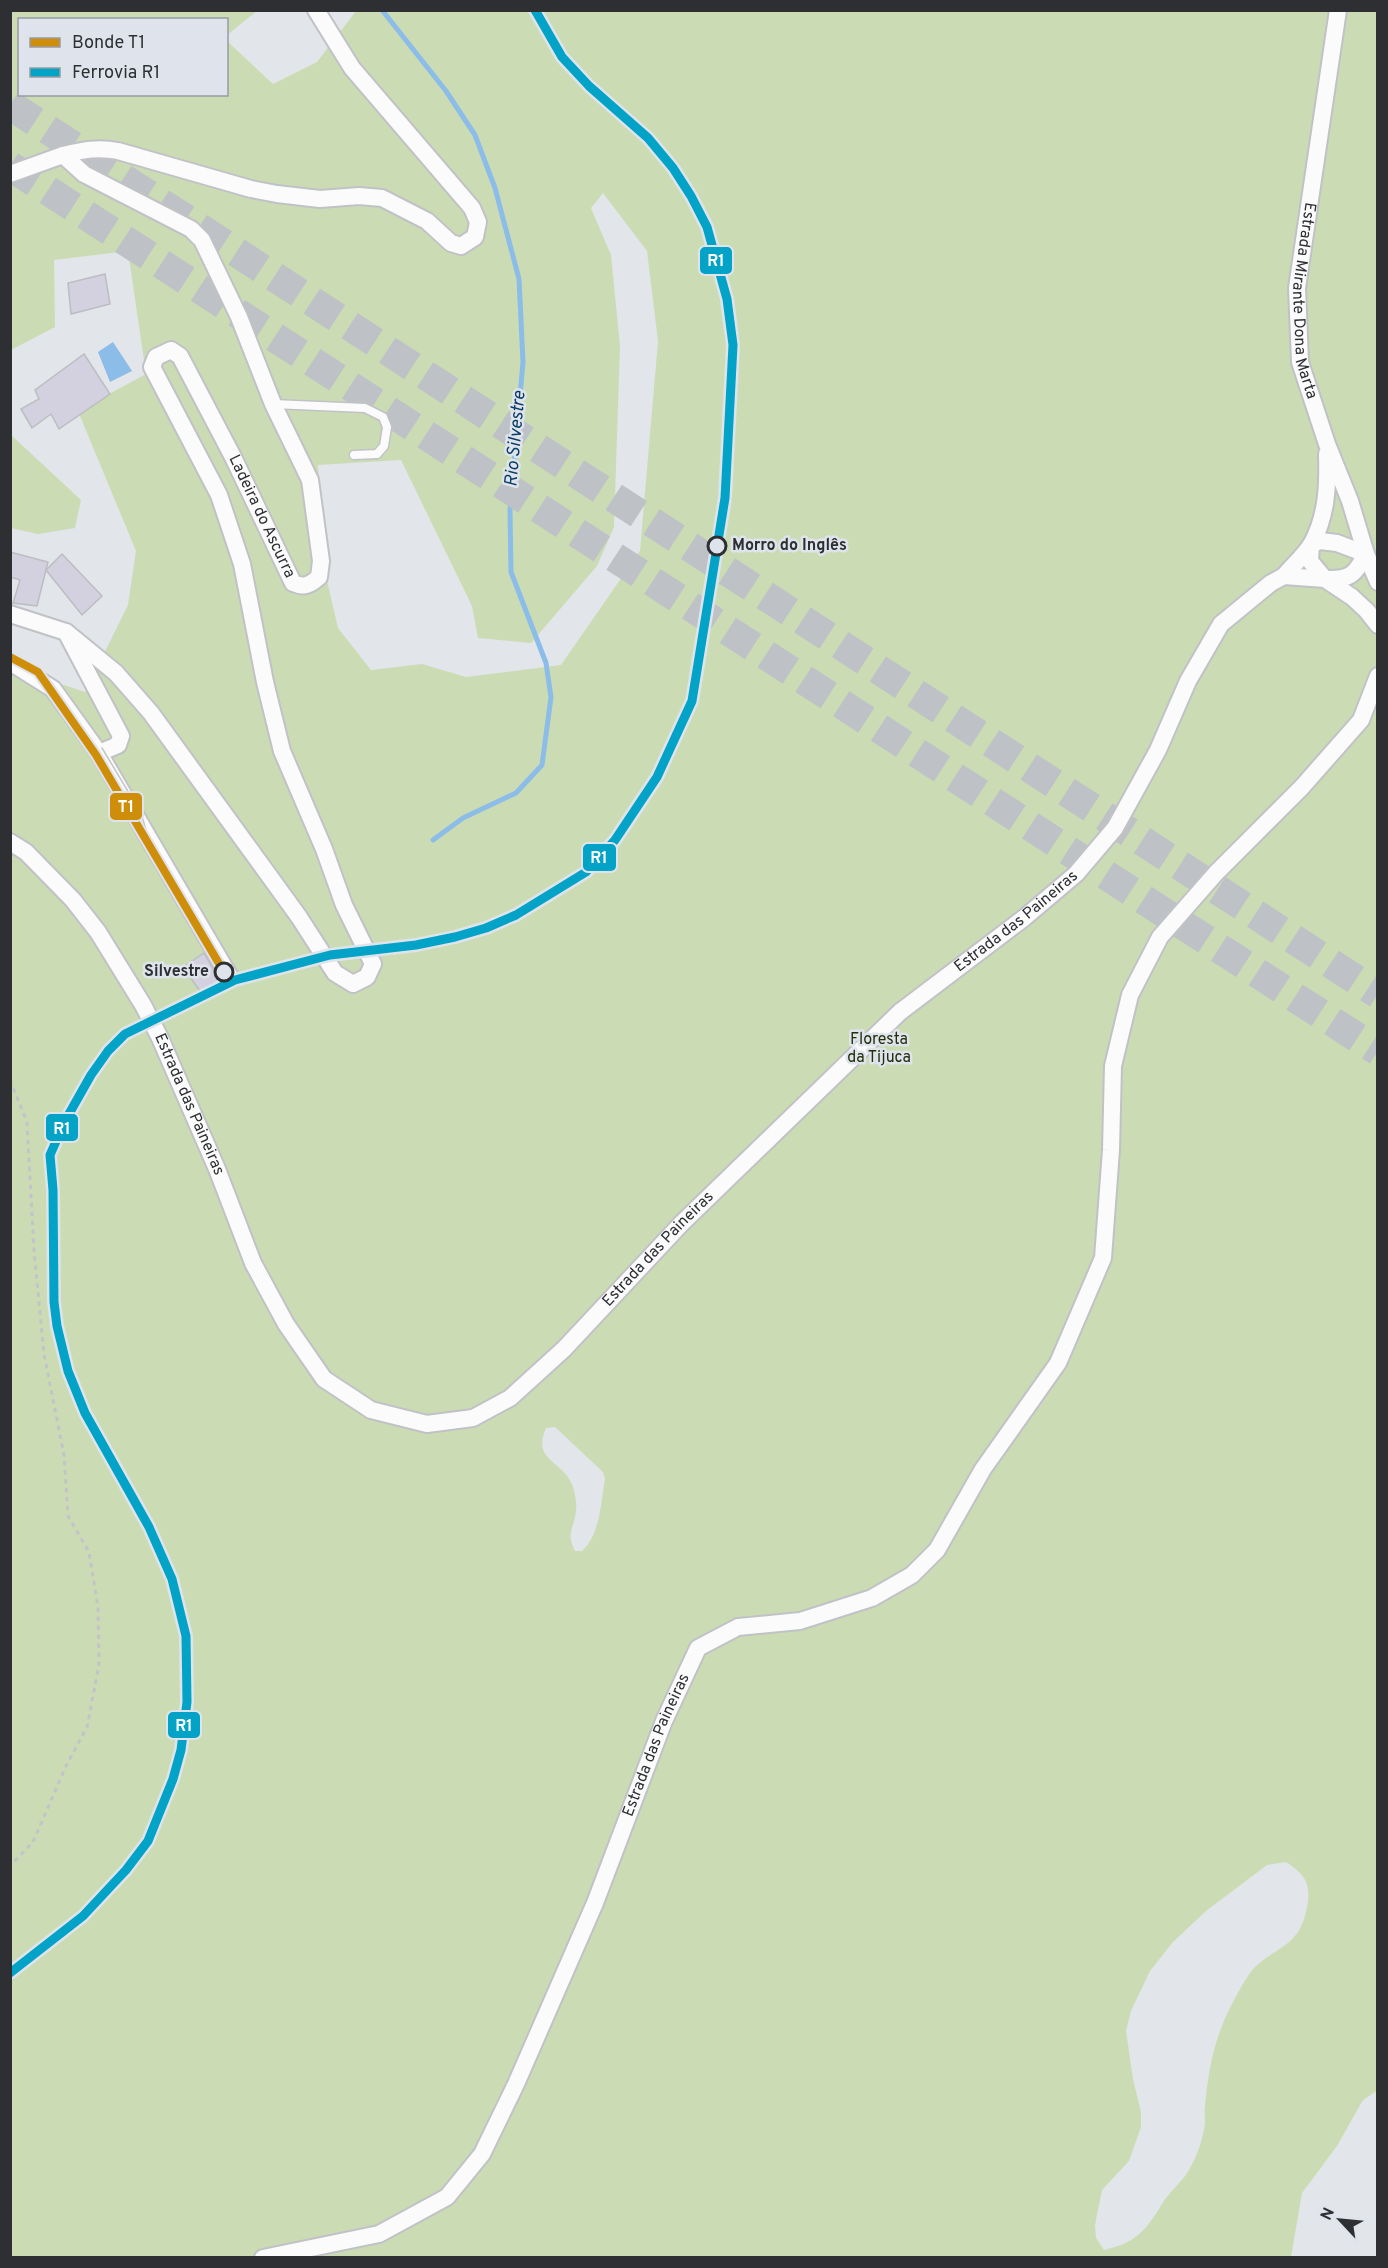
<svg xmlns="http://www.w3.org/2000/svg" width="1388" height="2268" viewBox="0 0 1388 2268" font-family="Overpass,sans-serif">
	<style>
		.green { fill: #cbdcb5; fill-rule: evenodd }
		.water { fill: #8cbce8 }
		.lines { fill: none; stroke-linecap: round; stroke-linejoin: round }
		.stream { stroke: #8cbce8; stroke-width: 5 }
		.building { fill: #d3d0e0; stroke: #bcbdc0; stroke-width: 1.5 }
		.highway-tunnel { stroke: #bec1c5; stroke-width: 30; stroke-dasharray: 30 15; stroke-linecap: butt }
		.lane-casing { stroke: #c0c2c6; stroke-width: 11 }
		.street-casing { stroke: #c0c2c6; stroke-width: 20 }
		.path { stroke: #c3c4c7; stroke-width: 3; stroke-dasharray: 4.5 4.5; stroke-linecap: butt }
		.lane { stroke: #fbfbfc; stroke-width: 8 }
		.street { stroke: #fbfbfc; stroke-width: 16 }
		.tram { stroke: #c3c4c4; stroke-width: 1.5 }
		.rail-1-casing { stroke: #dfe4ec; stroke-width: 14 }
		.rail-1 { stroke: #02a3c6; stroke-width: 9 }
		.tram-1-casing { stroke: #dfe4ec; stroke-width: 12 }
		.tram-1 { stroke: #cf8e0a; stroke-width: 8 }
		.stop-dot { fill: #dfe4ec; stroke: #2e2f33; stroke-width: 3 }
		.labels { text-anchor: middle; dominant-baseline: central; stroke-width: 5; stroke-linejoin: round; paint-order: stroke }
		.street-label { font-size: 16px; fill: #2e2f33; stroke: #dfe4ec }
		.stop-label { font-size: 16px; font-weight: bold; fill: #2e2f33; stroke: #dfe4ec; text-anchor: start }
		.park-label { font-size: 16px; fill: #232e0b; stroke: #dfe4ec }
		.water-label { font-size: 18px; font-style: italic; fill: #093d64; stroke: #dfe4ec }
		.line-badge { stroke: #dfe4ec; stroke-width: 2 }
		.badge-label { font-size: 16px; text-anchor: middle; font-weight: bold; fill: #fff }
	</style>
	<rect width="100%" height="100%" fill="#e2e5e9"/>
	<g class="green">
		<path d="M 11,11 L 257,11 L 227,35 L 226,20 L 20,20 L 20,94 L 226,94 L 227,41 L 273,84 L 317,62 L 356,11 L 1377,11 L 1378,2090 L 1363,2100 L 1337,2146 L 1302,2193 L 1291,2257 L 11,2257 L 10,658 L 43,678 L 85,692 L 128,605 L 136,551 L 78,411 L 146,374 L 128,251 L 54,260 L 55,327 L 11,350 ZM 603,193 L 647,251 L 658,341 L 640,551 L 561,665 L 466,677 L 422,664 L 371,670 L 338,628 L 321,555 L 318,465 L 401,460 L 472,606 L 478,638 L 531,643 L 597,566 L 614,527 L 620,346 L 611,255 L 591,208 ZM 555,1427 L 603,1472 L 605,1479 C 601,1502 600,1535 582,1551 L 575,1551 C 565,1532 575,1528 576,1510 C 577,1504 575,1493 573,1487 C 564,1460 531,1462 546,1428 ZM 1286,1862 C 1304,1874 1312,1883 1307,1907 C 1300,1946 1279,1945 1255,1967 C 1246,1976 1233,2002 1227,2014 C 1213,2044 1208,2074 1205,2106 C 1204,2114 1206,2122 1204,2129 C 1202,2143 1194,2164 1185,2176 C 1178,2185 1168,2194 1162,2204 C 1146,2230 1136,2243 1104,2250 L 1096,2238 L 1095,2225 L 1102,2190 L 1129,2161 L 1141,2127 L 1141,2112 L 1133,2079 L 1126,2031 L 1131,2011 L 1150,1971 L 1173,1942 L 1206,1911 L 1267,1865 Z"/>
		<path d="M 11,435 L 81,500 L 75,528 L 38,534 L 11,528 Z"/>
	</g>
	<path class="water" d="M 113,342 L 132,371 L 110,382 L 98,352 Z"/>
	<g class="lines">
		<path class="stream" d="M 382,10 L 446,91 L 475,135 L 495,188 L 519,279 L 523,362 L 510,510 L 511,572 L 546,663 L 551,697 L 542,765 L 516,793 L 463,818 L 433,840"/>
	</g>
	<g class="building">
		<path d="M 105,274 L 110,304 L 71,314 L 68,283 Z"/>
		<path d="M 84,354 L 110,394 L 59,429 L 51,414 L 32,428 L 21,409 L 39,399 L 35,390 Z"/>
		<path d="M 10,552 L 48,562 L 37,606 L 13,603 L 20,580 L 10,577 Z"/>
		<path d="M 62,554 L 102,596 L 82,615 L 46,570 Z"/>
		<path d="M 204,953 L 220,981 L 202,994 L 183,967 Z"/>
	</g>
	<g class="lines">
		<g class="highway-tunnel">
			<path d="M 10,105 L 1378,994"/>
			<path d="M 10,166 L 1378,1051"/>
		</g>
		<defs>
			<path id="lane" d="M 273,404 L 365,408 L 383,417 L 387,427 L 384,446 L 377,454 L 354,455"/>
			<g id="street">
				<path id="s1" d="M 1338,10 L 1297,288 L 1300,362 L 1327,444 L 1350,501 L 1366,554 L 1378,582"/>
				<path d="M 10,174 L 63,155"/>
				<path d="M 1320,541 L 1337,543 L 1366,554 C 1355,575 1350,580 1325,579 L 1310,561 L 1311,545 Z"/>
				<path d="M 1284,576 C 1293,565 1305,555 1312,543 C 1327,515 1328,485 1327,454"/>
				<path d="M 10,614 L 66,632 L 121,736 L 118,745 L 99,753"/>
				<path id="s2" d="M 66,632 L 116,673 L 151,713 L 299,917 L 335,973 L 353,984 L 367,977 L 373,964 L 344,905 L 324,849 L 282,751 L 265,682 L 242,564 L 219,495 L 152,367 L 156,357 L 171,350 L 180,356 L 233,457 L 293,583 C 304,588 310,585 319,577 L 321,561 L 310,480 L 273,404 L 239,317 L 202,240 L 191,229 L 84,174 L 63,155 C 83,150 98,147 118,151 L 251,189 L 277,194 L 320,199 L 359,196 L 382,198 L 427,221 L 451,243 L 461,246 L 475,237 L 478,222 L 472,208 L 352,68 L 316,10"/>
				<path d="M 10,662 L 53,689 L 99,753 L 230,977"/>
				<path id="s3" d="M 10,842 L 26,852 L 73,900 L 98,932 L 143,1005 L 160,1038 L 217,1169 L 253,1263 L 286,1324 L 324,1379 L 371,1410 L 427,1424 L 473,1418 L 510,1398 L 564,1349 L 681,1224 L 900,1012 L 1024,918 L 1076,874 L 1115,828 L 1158,750 L 1188,681 L 1221,624 L 1271,583 L 1284,576 L 1325,579 L 1352,597 L 1367,611 L 1378,625"/>
				<path id="s4" d="M 263,2258 L 379,2234 L 447,2197 L 482,2154 L 516,2084 L 595,1903 L 664,1721 L 698,1648 L 738,1627 L 800,1621 L 872,1598 L 912,1575 L 937,1550 L 983,1469 L 1058,1363 L 1103,1258 L 1111,1150 L 1113,1066 L 1130,995 L 1160,937 L 1216,873 L 1302,787 L 1361,720 L 1378,676"/>
			</g>
		</defs>
		<use href="#lane" class="lane-casing"/>
		<use href="#street" class="street-casing"/>
		<path class="path" d="M 10,1080 L 27,1122 L 34,1251 L 44,1354 L 64,1455 L 68,1516 L 89,1552 L 98,1607 L 99,1665 L 87,1727 L 66,1766 L 33,1842 L 10,1866"/>
		<use href="#lane" class="lane"/>
		<use href="#street" class="street"/>
		<g class="tram">
			<path d="M 10,657 L 38,672 L 96,755 L 224,972"/>
			<path d="M 102,748 L 141,813 L 146,830"/>
		</g>
		<defs>
			<path id="rail-1" d="M 10,1973 L 83,1916 L 126,1870 L 148,1841 L 173,1779 L 181,1750 L 187,1702 L 186,1636 L 172,1579 L 149,1527 L 85,1413 L 68,1371 L 57,1326 L 54,1302 L 53,1190 L 50,1155 L 65,1121 L 91,1075 L 108,1051 L 125,1034 L 235,980 L 330,955 L 416,945 L 455,937 L 486,928 L 516,915 L 586,872 L 615,840 L 657,777 L 692,701 L 725,498 L 733,345 L 727,299 L 707,227 L 691,196 L 673,168 L 648,138 L 589,86 L 562,57 L 535,10"/>
		</defs>
		<use href="#rail-1" class="rail-1-casing"/>
		<use href="#rail-1" class="rail-1"/>
		<defs>
			<path id="tram-1" d="M 10,657 L 38,672 L 96,755 L 224,972"/>
		</defs>
		<use href="#tram-1" class="tram-1-casing"/>
		<use href="#tram-1" class="tram-1"/>
	</g>
	<g class="stop-dot">
		<circle cx="717" cy="546" r="9"/>
		<circle cx="224" cy="972" r="9"/>
	</g>
	<g class="labels">
		<g class="street-label">
			<text stroke="none"><textPath href="#s1" startOffset="294">Estrada Mirante Dona Marta</textPath></text>
			<text stroke="none"><textPath href="#s2" startOffset="1346">Ladeira do Ascurra</textPath></text>
			<text stroke="none"><textPath href="#s3" startOffset="1528">Estrada das Paineiras</textPath></text>
			<text stroke="none"><textPath href="#s3" startOffset="322">Estrada das Paineiras</textPath></text>
			<text stroke="none"><textPath href="#s3" startOffset="1042">Estrada das Paineiras</textPath></text>
			<text stroke="none"><textPath href="#s4" startOffset="696">Estrada das Paineiras</textPath></text>
		</g>
		<g class="stop-label">
			<text x="732" y="546">Morro do Inglês</text>
			<text x="209" y="972" text-anchor="end">Silvestre</text>
		</g>
		<g class="park-label">
			<text x="879" y="1040">Floresta<tspan x="879" dy="18">da Tijuca</tspan></text>
		</g>
		<g class="water-label">
			<text transform="translate(516 439) rotate(-85)">Rio Silvestre</text>
		</g>
	</g>
	<g class="line-badge">
		<rect x="699" y="246" width="34" height="29" rx="6" fill="#02a3c6"/>
		<rect x="109" y="792" width="34" height="29" rx="6" fill="#cf8e0a"/>
		<rect x="582" y="843" width="35" height="29" rx="6" fill="#02a3c6"/>
		<rect x="45" y="1113" width="34" height="29" rx="6" fill="#02a3c6"/>
		<rect x="167" y="1711" width="34" height="28" rx="6" fill="#02a3c6"/>
	</g>
	<g class="badge-label">
		<text x="716" y="266">R1</text>
		<text x="126" y="812">T1</text>
		<text x="599" y="863">R1</text>
		<text x="62" y="1134">R1</text>
		<text x="184" y="1731">R1</text>
	</g>
	<rect width="1388" height="2268" fill="none" stroke="#2e2f33" stroke-width="24"/>
	<rect x="18" y="18" width="210" height="78" fill="#dfe4ec" stroke="#989ca2" stroke-width="1.5"/>
	<rect x="30" y="38" width="30" height="9" fill="#cf8e0a" stroke="#989ca2" stroke-width="1.5"/>
	<text x="72" y="48" font-size="18" fill="#2e2f33">Bonde T1</text>
	<rect x="30" y="68" width="30" height="9" fill="#02a3c6" stroke="#989ca2" stroke-width="1.5"/>
	<text x="72" y="78" font-size="18" fill="#2e2f33">Ferrovia R1</text>
	<g transform="translate(1340 2220) rotate(296)" stroke="#dfe4ec" stroke-width="4.5" paint-order="stroke">
	<path d="M0-4.5L10 22L0 15L-10 22Z" fill="#2e2f33"/>
	<text y="-9" font-size="16" font-weight="bold" text-anchor="middle" fill="#2e2f33">N</text>
	</g>
</svg>
